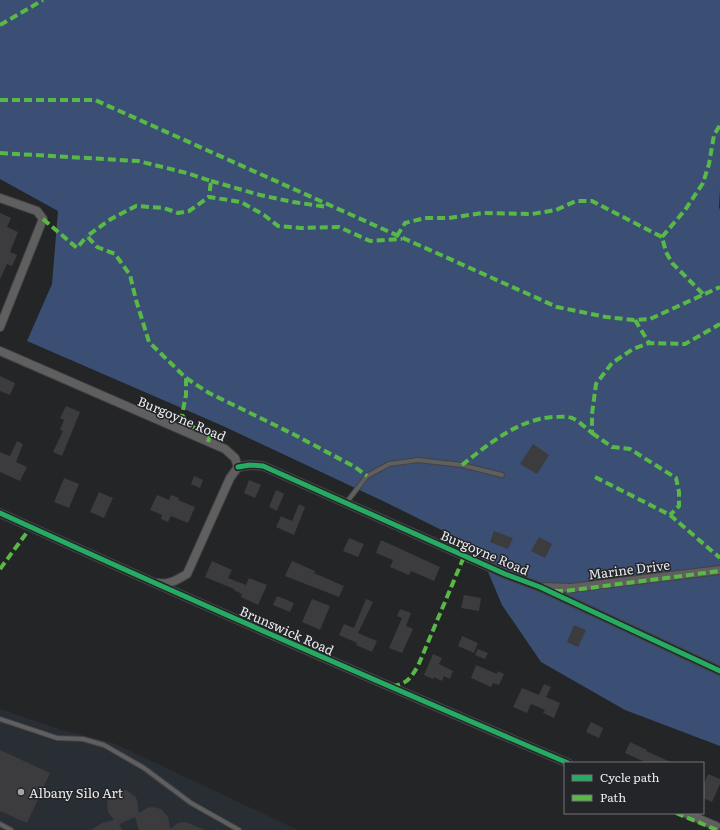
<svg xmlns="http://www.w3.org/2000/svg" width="720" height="830" viewBox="0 0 720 830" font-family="Literata,serif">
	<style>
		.built { fill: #292e35 }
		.forest { fill: #3a4f73 }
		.building { fill: #3c3c3e }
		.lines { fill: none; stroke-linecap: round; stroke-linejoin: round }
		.lane-casing { stroke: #424244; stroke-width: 6 }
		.street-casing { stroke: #424244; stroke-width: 10 }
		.lane { stroke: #5f5f60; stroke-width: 4 }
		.street { stroke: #5f5f60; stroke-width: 8 }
		.quiet { stroke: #58b947; stroke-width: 4; stroke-dasharray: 8 4; stroke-linecap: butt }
		.cycleway-casing { stroke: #232528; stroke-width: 8 }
		.cycleway { stroke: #26ab63; stroke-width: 5 }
		.poi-dot { fill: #a4a5a8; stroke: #232528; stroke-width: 1.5 }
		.labels { text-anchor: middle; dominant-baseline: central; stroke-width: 3; stroke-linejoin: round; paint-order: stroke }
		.street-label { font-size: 13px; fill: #e9eaed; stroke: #232528 }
		.poi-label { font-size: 13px; fill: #e9eaed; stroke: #232528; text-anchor: start }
	</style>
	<rect width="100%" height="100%" fill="#242527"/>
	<path class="built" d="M 0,709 L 62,730 L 113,743 L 298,830 L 0,830 Z"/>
	<path class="forest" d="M 0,0 L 720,0 L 720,189 L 719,207 L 720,210 L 720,746 L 625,710 L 541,662 L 502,605 L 478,548 L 385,502 L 223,426 L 27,341 L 52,284 L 58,211 L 0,179 Z"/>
	<g class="building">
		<path d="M 0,213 L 11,218 L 7,227 L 18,232 L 10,252 L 17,255 L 12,266 L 7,264 L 0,279 Z"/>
		<path d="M 0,376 L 15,383 L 10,395 L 0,391 Z"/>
		<path d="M 66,406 L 80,412 L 62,456 L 53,452 L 63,431 L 60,430 L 64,420 L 60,418 Z"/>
		<path d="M 17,441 L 23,444 L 16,462 L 27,467 L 20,481 L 0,472 L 0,452 L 10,456 Z"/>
		<path d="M 533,444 L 549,455 L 537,474 L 520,464 Z"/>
		<path d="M 194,476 L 203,480 L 200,488 L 191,484 Z"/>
		<path d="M 64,478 L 79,484 L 69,508 L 54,502 Z"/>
		<path d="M 249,480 L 261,485 L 255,498 L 244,493 Z"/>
		<path d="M 276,490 L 284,494 L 277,511 L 269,507 Z"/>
		<path d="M 99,492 L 113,498 L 104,518 L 90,512 Z"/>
		<path d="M 157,495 L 169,500 L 171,495 L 179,498 L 178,500 L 195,507 L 188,523 L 171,516 L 168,522 L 161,519 L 162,515 L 150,510 Z"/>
		<path d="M 299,504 L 305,507 L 294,535 L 276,527 L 281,516 L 292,521 Z"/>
		<path d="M 494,531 L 513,538 L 508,549 L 490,542 Z"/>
		<path d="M 539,537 L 552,544 L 545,558 L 531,551 Z"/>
		<path d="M 349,538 L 364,544 L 358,557 L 343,551 Z"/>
		<path d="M 381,540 L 440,567 L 434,581 L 411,571 L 409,575 L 390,567 L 393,560 L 376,553 Z"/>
		<path d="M 212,561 L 232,570 L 228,578 L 246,585 L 249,578 L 267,585 L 258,605 L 241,597 L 242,594 L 234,590 L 234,589 L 205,577 Z"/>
		<path d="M 292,561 L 315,571 L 314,573 L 344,586 L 339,597 L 285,576 Z"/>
		<path d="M 464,595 L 481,598 L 479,611 L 461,608 Z"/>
		<path d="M 277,596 L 294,603 L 290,612 L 273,605 Z"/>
		<path d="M 312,599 L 330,606 L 320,630 L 302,622 Z"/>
		<path d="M 366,599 L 373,602 L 358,633 L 377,641 L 372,652 L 356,645 L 357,643 L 339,635 L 344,624 L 354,628 Z"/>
		<path d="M 400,609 L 411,613 L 406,626 L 413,629 L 402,653 L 389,648 L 402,618 L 397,616 Z"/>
		<path d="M 574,625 L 586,630 L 578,647 L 567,642 Z"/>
		<path d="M 462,636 L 478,643 L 474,653 L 458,646 Z"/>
		<path d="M 478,649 L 488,653 L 485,659 L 475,655 Z"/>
		<path d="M 433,654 L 442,658 L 439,664 L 453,671 L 450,679 L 444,676 L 442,681 L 434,677 L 433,679 L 424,675 Z"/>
		<path d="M 476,665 L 497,674 L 498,671 L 504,674 L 499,685 L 493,683 L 491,687 L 471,678 Z"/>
		<path d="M 544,684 L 551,687 L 546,697 L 560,703 L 554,718 L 543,713 L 545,710 L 531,704 L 527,713 L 513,707 L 522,688 L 539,695 Z"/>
		<path d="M 591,722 L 603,728 L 599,738 L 586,732 Z"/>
		<path d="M 630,742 L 647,750 L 646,751 L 673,763 L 647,763 L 625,753 Z"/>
		<path d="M 0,750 L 50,773 L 27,823 L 0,811 Z"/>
		<path d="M 708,774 L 720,779 L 720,784 L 712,802 L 703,798 L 703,786 Z"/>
		<path d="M 121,790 L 126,790 L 135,796 L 137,800 L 139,813 L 147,808 L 152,807 L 161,809 L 168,817 L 170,829 L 178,823 L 183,822 L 188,823 L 205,830 L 139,830 L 135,817 L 119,824 L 122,830 L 91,830 L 102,823 L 114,820 L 108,812 L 107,802 L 112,794 Z"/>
	</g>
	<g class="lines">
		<defs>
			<g id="lane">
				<path d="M 346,503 L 367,476 L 389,464 L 418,460 L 462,465 L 502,475"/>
				<path d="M 0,719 L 57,738 L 83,739 L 104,745 L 144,768 L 191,803 L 239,830"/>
				<path d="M 0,824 L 11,830"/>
			</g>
			<g id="street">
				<path d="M 0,198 L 37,211 L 43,219 L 0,327"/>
				<path d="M 0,351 L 225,449 L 235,458 L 238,467"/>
				<path d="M 238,467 L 250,465 L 263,466 L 505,574 L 540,587 L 720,671"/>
				<path d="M 0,513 C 188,599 378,682 568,763"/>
				<path d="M 158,583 C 169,585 177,580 187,574 L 230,478 L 238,467"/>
				<path d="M 545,587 L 571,588 L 720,570"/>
				<path d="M 685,813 L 716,826"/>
			</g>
		</defs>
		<use href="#lane" class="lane-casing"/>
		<use href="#street" class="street-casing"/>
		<use href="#lane" class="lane"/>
		<use href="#street" class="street"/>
		<g class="quiet">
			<path d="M 0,25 L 43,0"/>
			<path d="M 0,100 L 95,100 L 557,307 L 606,317 L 633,320 L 650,319 L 720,287"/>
			<path d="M 0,153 L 138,161 L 187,173 L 211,181 L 209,197"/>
			<path d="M 211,181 L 260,195 L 293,202 L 327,207"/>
			<path d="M 43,219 L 77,248 L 87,236"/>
			<path d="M 397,236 L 405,223 L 425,218 L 449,218 L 483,213 L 532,214 L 556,210 L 576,201 L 592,201 L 662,237 L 666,252 L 672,263 L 703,294"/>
			<path d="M 662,237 L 685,210 L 703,183 L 709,164 L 714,135 L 720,125"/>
			<path d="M 635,320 L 649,343"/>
			<path d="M 186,378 L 209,393 L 293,434 L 355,467 L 367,476"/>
			<path d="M 592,433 L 612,447 L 630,449 L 676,478 L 679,492 L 679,506 L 670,515"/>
			<path d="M 208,442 L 210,435 L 189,425 L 182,415 L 186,395 L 186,378 L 149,342 L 136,300 L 130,275 L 115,254 L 97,247 L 87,236 L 111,219 L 136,206 L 164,208 L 178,213 L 189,211 L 209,197 L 241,202 L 264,215 L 278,226 L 300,228 L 339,227 L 370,241 L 402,239"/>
			<path d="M 462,465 C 489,444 518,419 554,417 C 560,417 566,416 572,418 C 579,421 586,428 592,433 L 592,414 L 596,384 L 612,363 L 633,349 L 649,343 L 685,344 L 720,324"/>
			<path d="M 595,477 L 670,515 L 720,558"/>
			<path d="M 0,569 L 28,531"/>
			<path d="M 555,591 L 565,591 L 720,571"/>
			<path d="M 392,686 C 407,684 410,679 418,666 L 463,559 L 469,561"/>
			<path d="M 676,813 L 717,830"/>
		</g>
		<defs>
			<g id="cycleway">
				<path d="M 238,467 L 250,465 L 263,466 L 505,574 L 540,587 L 720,671"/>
				<path d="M 0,513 C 188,599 378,682 568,763"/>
			</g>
		</defs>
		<use href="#cycleway" class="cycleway-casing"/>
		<use href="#cycleway" class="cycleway"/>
	</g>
	<circle class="poi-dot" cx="21" cy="792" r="4"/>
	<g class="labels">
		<g class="street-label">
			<text transform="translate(182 418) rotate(23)">Burgoyne Road</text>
			<text transform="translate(485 552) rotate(23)">Burgoyne Road</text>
			<text transform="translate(629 569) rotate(-7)">Marine Drive</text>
			<text transform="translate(287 630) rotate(24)">Brunswick Road</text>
		</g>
		<g class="poi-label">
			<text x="29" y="792">Albany Silo Art</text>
		</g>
	</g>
	<rect x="564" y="762" width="140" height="52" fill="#232528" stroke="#727477"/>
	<rect x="572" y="775" width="20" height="6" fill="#26ab63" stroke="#727477"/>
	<text x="600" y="782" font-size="12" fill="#e9eaed">Cycle path</text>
	<rect x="572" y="795" width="20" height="6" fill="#58b947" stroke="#727477"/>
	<text x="600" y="802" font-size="12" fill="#e9eaed">Path</text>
</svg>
